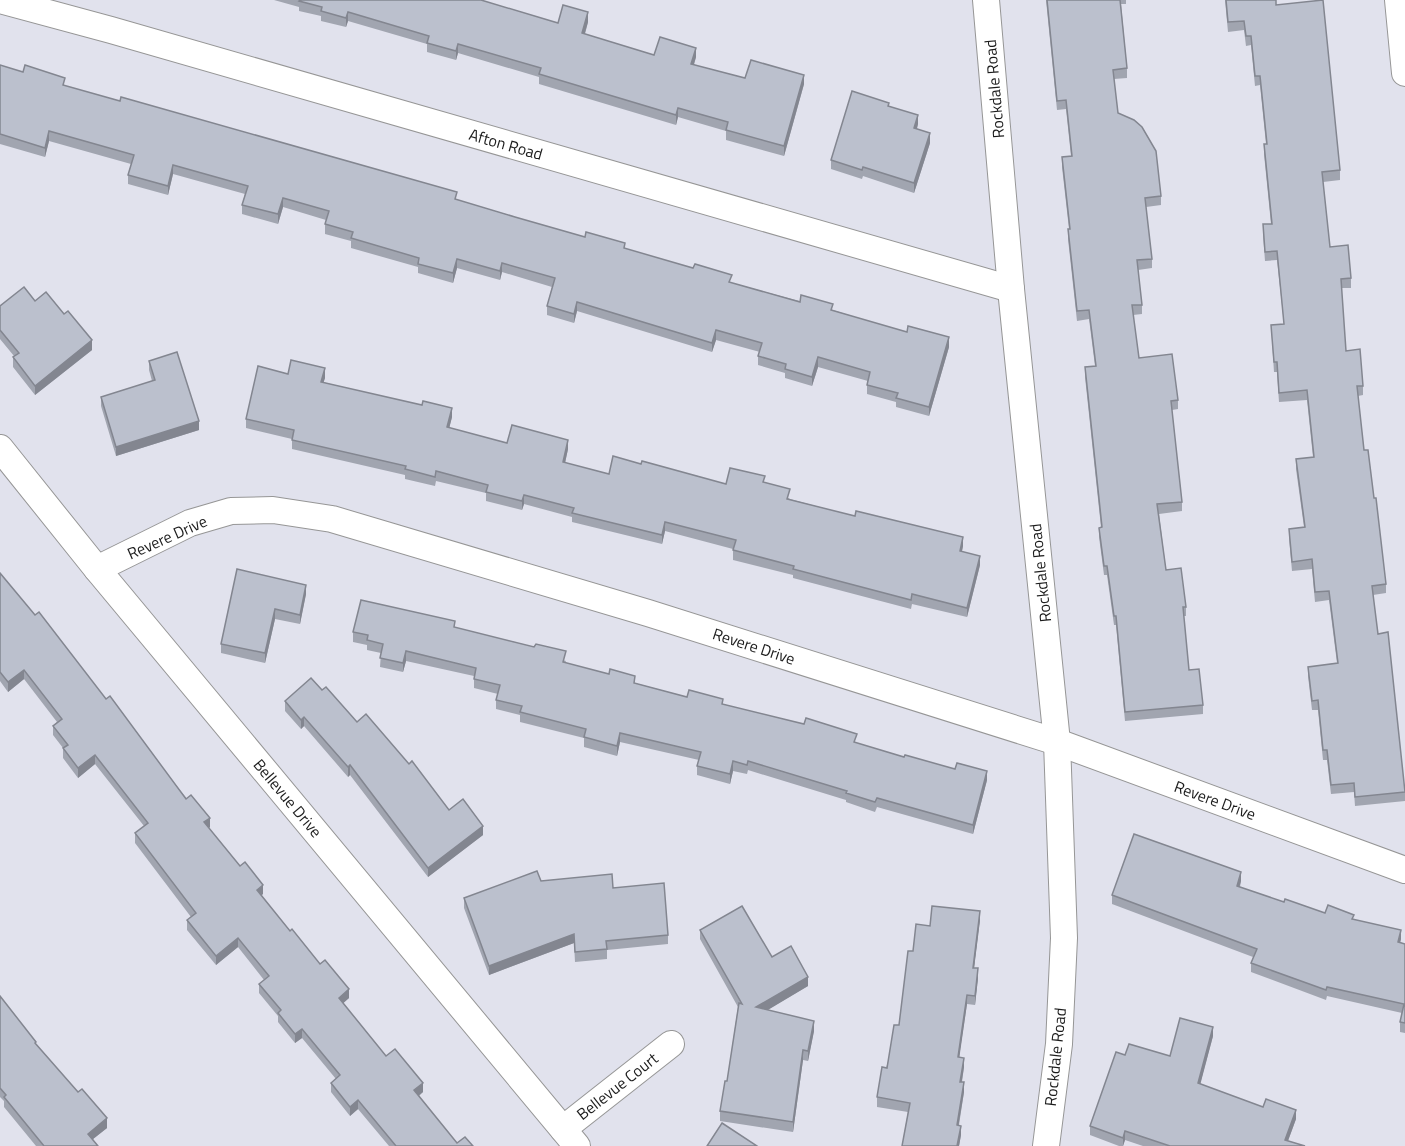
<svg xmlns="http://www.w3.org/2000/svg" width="1405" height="1146" viewBox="0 0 1405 1146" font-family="'Titillium Web',sans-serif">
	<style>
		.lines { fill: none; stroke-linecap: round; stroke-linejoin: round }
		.street-casing { stroke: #969696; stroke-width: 28 }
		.street { stroke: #fff; stroke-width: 26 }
		.wall { fill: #a1a5b0 }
		.shaded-wall { fill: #838690 }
		.building { fill: #bbc0cd; stroke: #838690; stroke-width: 1.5 }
		.labels { text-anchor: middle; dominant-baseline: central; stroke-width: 5; stroke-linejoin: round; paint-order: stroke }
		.street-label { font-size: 16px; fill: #1c1c1c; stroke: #fff }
	</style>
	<rect width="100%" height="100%" fill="#e1e2ed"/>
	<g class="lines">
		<defs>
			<g id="street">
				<path d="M 0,0 L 111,30 L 1011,289"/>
				<path d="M 986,0 L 1011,289 L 1057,742 L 1064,938 L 1059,1044 L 1046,1146"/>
				<path d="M 1398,0 L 1405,73"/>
				<path d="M 0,448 L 97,569 L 577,1146"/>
				<path d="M 97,569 L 190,523 L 231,511 L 273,510 L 332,519 L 648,613 L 1057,742 L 1405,870"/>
				<path d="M 563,1129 L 671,1044"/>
			</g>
		</defs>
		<use href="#street" class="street-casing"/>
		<use href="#street" class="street"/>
	</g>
	<g class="wall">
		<path d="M 274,0 L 481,0 L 558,23 L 588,22 L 585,34 L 654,55 L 696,57 L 694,65 L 745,78 L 804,84 L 784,156 L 726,140 L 726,131 L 678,117 L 676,125 L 539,84 L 539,77 L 458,53 L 456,60 L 427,52 L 427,44 L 348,21 L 346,27 L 321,21 L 321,16 L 299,11 L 299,7 Z"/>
		<path d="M 1046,0 L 1126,0 L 1126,4 L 1121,4 L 1127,68 L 1127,78 L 1114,79 L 1118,113 L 1161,196 L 1161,205 L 1146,207 L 1152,259 L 1152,268 L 1138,270 L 1142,305 L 1142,314 L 1133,315 L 1139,358 L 1178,400 L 1178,409 L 1172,410 L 1182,502 L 1182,511 L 1159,514 L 1166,570 L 1186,607 L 1186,616 L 1183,616 L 1189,670 L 1203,705 L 1203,714 L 1125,721 L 1116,625 L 1114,625 L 1107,575 L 1104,575 L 1099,537 L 1099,528 L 1101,527 L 1085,377 L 1085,367 L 1095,366 L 1089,319 L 1077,321 L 1068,239 L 1068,229 L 1069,229 L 1062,167 L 1062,157 L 1071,156 L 1066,109 L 1057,110 Z"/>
		<path d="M 1225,0 L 1276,5 L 1340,170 L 1340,180 L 1323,182 L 1330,247 L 1351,278 L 1351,288 L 1341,288 L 1346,351 L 1363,386 L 1363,395 L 1358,396 L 1364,450 L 1374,498 L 1386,584 L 1386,593 L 1373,595 L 1378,634 L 1405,792 L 1405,801 L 1355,806 L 1354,792 L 1331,794 L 1327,760 L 1323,760 L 1318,710 L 1312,710 L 1308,676 L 1308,667 L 1337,663 L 1329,600 L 1315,602 L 1312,569 L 1292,571 L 1289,538 L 1289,529 L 1304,527 L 1296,469 L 1296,459 L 1313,457 L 1307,400 L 1279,402 L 1277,372 L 1274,372 L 1271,325 L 1284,324 L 1277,260 L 1265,261 L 1263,234 L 1263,224 L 1271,224 L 1264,154 L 1264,144 L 1266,144 L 1260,85 L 1255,86 L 1251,45 L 1246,46 L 1244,30 L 1228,32 Z"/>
		<path d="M 0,65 L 65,86 L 625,249 L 732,283 L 833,310 L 949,347 L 929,416 L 896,407 L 896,402 L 867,394 L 867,385 L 868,381 L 818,367 L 812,386 L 785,378 L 785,373 L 758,365 L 758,356 L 760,352 L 716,340 L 712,352 L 577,311 L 574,323 L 547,315 L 547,306 L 552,287 L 502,272 L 500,280 L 457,268 L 453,283 L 418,273 L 418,267 L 351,248 L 351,241 L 325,234 L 325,224 L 326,220 L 283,207 L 278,224 L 242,214 L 242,205 L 245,194 L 173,174 L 168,195 L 128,184 L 128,175 L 131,164 L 49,141 L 45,157 L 0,144 Z"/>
		<path d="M 889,106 L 918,124 L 917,129 L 930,143 L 914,193 L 863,176 L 862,179 L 831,169 L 831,160 Z"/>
		<path d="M 35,301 L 92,350 L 35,395 L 13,367 L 13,357 L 14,356 L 0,339 L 0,306 Z"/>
		<path d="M 149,361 L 199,430 L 116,456 L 101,406 L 101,397 L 152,381 L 149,370 Z"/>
		<path d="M 288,374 L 325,378 L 323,382 L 452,417 L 449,428 L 507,443 L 568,449 L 565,463 L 609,474 L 726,484 L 765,483 L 790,499 L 963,546 L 962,551 L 980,565 L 967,617 L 912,604 L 911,609 L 793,578 L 793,575 L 733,560 L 733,549 L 665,531 L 662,544 L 572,522 L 572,517 L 524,504 L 522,510 L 486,501 L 486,493 L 436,481 L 435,486 L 405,479 L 405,475 L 292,449 L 292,439 L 246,428 L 246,419 Z"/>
		<path d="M 237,569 L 306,594 L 300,624 L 275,619 L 265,663 L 221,653 L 221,644 Z"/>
		<path d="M 0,573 L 35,615 L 106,699 L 210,827 L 209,828 L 263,894 L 261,895 L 290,931 L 349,998 L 343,1003 L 386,1056 L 423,1092 L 419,1096 L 457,1143 L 473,1146 L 389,1146 L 358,1109 L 350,1116 L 331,1092 L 331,1083 L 336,1079 L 302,1038 L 295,1043 L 278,1022 L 278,1016 L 259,993 L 259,984 L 264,980 L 238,947 L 216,965 L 187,930 L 187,920 L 191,917 L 135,843 L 135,833 L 144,826 L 95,764 L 78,778 L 63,758 L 63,748 L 53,735 L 53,726 L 57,722 L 24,679 L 8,692 L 0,681 Z"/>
		<path d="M 455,628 L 566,661 L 565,663 L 635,683 L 687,697 L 723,704 L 904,757 L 987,780 L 973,834 L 877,807 L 875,812 L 846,802 L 846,800 L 748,770 L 747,774 L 733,771 L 730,784 L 697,775 L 697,766 L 699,760 L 620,742 L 617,756 L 584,747 L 584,738 L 520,722 L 520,715 L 496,709 L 496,700 L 498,694 L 474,688 L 474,676 L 406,661 L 403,672 L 380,667 L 381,653 L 367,650 L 367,645 L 353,642 L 353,632 Z"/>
		<path d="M 322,690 L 357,722 L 409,764 L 449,810 L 483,835 L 428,877 L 350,775 L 348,777 L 304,726 L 301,729 L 285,711 L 285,701 Z"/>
		<path d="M 541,881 L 613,888 L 668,935 L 668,944 L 607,950 L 607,959 L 575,962 L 574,943 L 489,975 L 464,908 L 464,898 Z"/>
		<path d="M 1241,881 L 1240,887 L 1284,902 L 1325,913 L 1354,919 L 1401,939 L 1400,942 L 1405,944 L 1405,1033 L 1400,1032 L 1400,1022 L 1402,1013 L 1327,996 L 1326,1000 L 1251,972 L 1251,963 L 1253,957 L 1112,904 L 1112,895 Z"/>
		<path d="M 980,920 L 974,968 L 978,978 L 975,1005 L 967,1004 L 959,1057 L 964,1067 L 962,1082 L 964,1092 L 959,1125 L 961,1135 L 959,1146 L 902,1146 L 908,1112 L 877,1107 L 877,1097 L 930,926 Z"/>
		<path d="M 700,930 L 772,957 L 808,986 L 767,1010 L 814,1031 L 808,1061 L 803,1060 L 793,1132 L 720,1121 L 720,1111 L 727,1081 L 738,1007 L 700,939 Z"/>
		<path d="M 0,996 L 36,1044 L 107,1128 L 93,1139 L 98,1146 L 36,1146 L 4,1107 L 4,1101 L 0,1097 Z"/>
		<path d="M 1213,1036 L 1200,1084 L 1296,1119 L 1288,1141 L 1305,1146 L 1143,1146 L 1125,1140 L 1123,1146 L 1119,1146 L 1090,1135 L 1090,1126 L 1125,1055 L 1170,1056 Z"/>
	</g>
	<g class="shaded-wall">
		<path d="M 348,12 L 348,21 L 346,27 L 346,18 Z"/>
		<path d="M 588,12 L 588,22 L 582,43 L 582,33 Z"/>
		<path d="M 458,44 L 458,53 L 456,60 L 456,51 Z"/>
		<path d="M 696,48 L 696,57 L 691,73 L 691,64 Z"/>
		<path d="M 804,75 L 804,84 L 784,156 L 784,146 Z"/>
		<path d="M 678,108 L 678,117 L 676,125 L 676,115 Z"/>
		<path d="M 918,115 L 918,124 L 914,138 L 914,128 Z"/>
		<path d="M 49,131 L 49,141 L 45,157 L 45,148 Z"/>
		<path d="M 930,133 L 930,143 L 914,193 L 914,183 Z"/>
		<path d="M 173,165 L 173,174 L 168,195 L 168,186 Z"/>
		<path d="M 283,198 L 283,207 L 278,224 L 278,214 Z"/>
		<path d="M 457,259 L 457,268 L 453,283 L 453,273 Z"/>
		<path d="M 502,263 L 502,272 L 500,280 L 500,271 Z"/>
		<path d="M 577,302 L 577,311 L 574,323 L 574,314 Z"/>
		<path d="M 716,330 L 716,340 L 712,352 L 712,343 Z"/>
		<path d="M 949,337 L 949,347 L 929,416 L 929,407 Z"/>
		<path d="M 92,340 L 92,350 L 35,395 L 35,386 Z"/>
		<path d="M 818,357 L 818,367 L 812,386 L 812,377 Z"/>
		<path d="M 325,368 L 325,378 L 321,391 L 321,382 Z"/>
		<path d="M 452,408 L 452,417 L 447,437 L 447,427 Z"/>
		<path d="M 199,421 L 199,430 L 116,456 L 116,447 Z"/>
		<path d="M 568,440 L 568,449 L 563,472 L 563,462 Z"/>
		<path d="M 524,495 L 524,504 L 522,510 L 522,501 Z"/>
		<path d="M 665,522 L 665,531 L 662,544 L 662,535 Z"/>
		<path d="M 963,537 L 963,546 L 960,560 L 960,551 Z"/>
		<path d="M 980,556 L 980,565 L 967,617 L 967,608 Z"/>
		<path d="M 306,585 L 306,594 L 300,624 L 300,615 Z"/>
		<path d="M 275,609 L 275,619 L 265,663 L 265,653 Z"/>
		<path d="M 406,651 L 406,661 L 403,672 L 403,663 Z"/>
		<path d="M 24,670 L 24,679 L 8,692 L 8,682 Z"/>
		<path d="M 304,717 L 304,726 L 301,729 L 301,720 Z"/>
		<path d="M 620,733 L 620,742 L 617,756 L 617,746 Z"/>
		<path d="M 95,755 L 95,764 L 78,778 L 78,768 Z"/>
		<path d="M 733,761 L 733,771 L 730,784 L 730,774 Z"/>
		<path d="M 350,765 L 350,775 L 348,777 L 348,767 Z"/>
		<path d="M 987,771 L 987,780 L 973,834 L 973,825 Z"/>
		<path d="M 210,818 L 210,827 L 204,831 L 204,822 Z"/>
		<path d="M 483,826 L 483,835 L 428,877 L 428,868 Z"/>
		<path d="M 1241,872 L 1241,881 L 1237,895 L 1237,886 Z"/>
		<path d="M 263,885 L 263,894 L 257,899 L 257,890 Z"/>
		<path d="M 980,911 L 980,920 L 973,977 L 973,968 Z"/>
		<path d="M 1401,930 L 1401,939 L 1398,951 L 1398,942 Z"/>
		<path d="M 574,934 L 574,943 L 489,975 L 489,966 Z"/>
		<path d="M 238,938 L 238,947 L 216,965 L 216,956 Z"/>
		<path d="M 978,968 L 978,978 L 975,1005 L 975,996 Z"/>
		<path d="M 808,977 L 808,986 L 756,1017 L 756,1007 Z"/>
		<path d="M 349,989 L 349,998 L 339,1007 L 339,998 Z"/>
		<path d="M 967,995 L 967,1004 L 958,1067 L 958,1057 Z"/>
		<path d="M 814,1021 L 814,1031 L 808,1061 L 808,1051 Z"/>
		<path d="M 1213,1027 L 1213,1036 L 1198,1093 L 1198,1083 Z"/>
		<path d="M 302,1029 L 302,1038 L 295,1043 L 295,1034 Z"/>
		<path d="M 803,1050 L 803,1060 L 793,1132 L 793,1122 Z"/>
		<path d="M 964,1058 L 964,1067 L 960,1092 L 960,1082 Z"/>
		<path d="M 964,1082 L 964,1092 L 957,1134 L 957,1125 Z"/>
		<path d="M 423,1083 L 423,1092 L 414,1099 L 414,1090 Z"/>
		<path d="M 358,1100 L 358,1109 L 350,1116 L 350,1107 Z"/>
		<path d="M 1296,1110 L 1296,1119 L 1286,1146 L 1285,1140 Z"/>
		<path d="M 107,1118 L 107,1128 L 88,1143 L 88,1134 Z"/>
		<path d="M 961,1126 L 961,1135 L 959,1146 L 957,1146 Z"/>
		<path d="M 1125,1131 L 1125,1140 L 1123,1146 L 1123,1138 Z"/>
	</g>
	<g class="building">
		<path d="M 300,0 L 481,0 L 558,23 L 563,5 L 588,12 L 582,33 L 654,55 L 660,37 L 696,48 L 691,64 L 745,78 L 751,60 L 804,75 L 784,146 L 726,130 L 728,122 L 678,108 L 676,115 L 539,74 L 541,68 L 458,44 L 456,51 L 427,43 L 429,36 L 348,12 L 346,18 L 321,11 L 322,7 L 299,1 Z"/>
		<path d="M 1047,0 L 1120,0 L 1127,68 L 1113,70 L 1118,113 L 1134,120 L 1142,127 L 1156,151 L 1161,196 L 1145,198 L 1152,259 L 1137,260 L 1142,305 L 1132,305 L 1139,358 L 1172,354 L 1178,400 L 1171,401 L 1182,502 L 1157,504 L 1166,570 L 1181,568 L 1186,607 L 1183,607 L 1189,670 L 1199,669 L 1203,705 L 1125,712 L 1116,616 L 1114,616 L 1107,566 L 1104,566 L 1099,528 L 1102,527 L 1085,367 L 1096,366 L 1089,310 L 1077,311 L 1068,229 L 1070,229 L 1062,157 L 1072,156 L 1066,100 L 1057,101 Z"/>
		<path d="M 1226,0 L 1276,0 L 1276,5 L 1323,0 L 1340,170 L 1322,172 L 1330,247 L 1348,245 L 1351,278 L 1341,279 L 1346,351 L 1360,349 L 1363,386 L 1357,386 L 1364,450 L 1368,450 L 1374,498 L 1376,498 L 1386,584 L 1372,586 L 1378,634 L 1388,632 L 1405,792 L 1355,797 L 1354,783 L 1331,785 L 1327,750 L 1323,750 L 1318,700 L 1312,701 L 1308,667 L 1338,663 L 1329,591 L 1315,592 L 1312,559 L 1292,562 L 1289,529 L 1305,527 L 1296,459 L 1314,457 L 1307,390 L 1279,393 L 1277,362 L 1274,362 L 1271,325 L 1284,324 L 1277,251 L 1265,252 L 1263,224 L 1272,224 L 1264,144 L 1267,144 L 1260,76 L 1255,76 L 1251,36 L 1246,36 L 1244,21 L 1228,22 Z"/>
		<path d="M 0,65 L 23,72 L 25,65 L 65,78 L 63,85 L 120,101 L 121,97 L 457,192 L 455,199 L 515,217 L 585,237 L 586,232 L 625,243 L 624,248 L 693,268 L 695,264 L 732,275 L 729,282 L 800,302 L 801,295 L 833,304 L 831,310 L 907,332 L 908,326 L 949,337 L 929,407 L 896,398 L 898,393 L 867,385 L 870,372 L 818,357 L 812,377 L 785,369 L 786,364 L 758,356 L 762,343 L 716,330 L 712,343 L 577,302 L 574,314 L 547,306 L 555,278 L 502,263 L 500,271 L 457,259 L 453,273 L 418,264 L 419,258 L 351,238 L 353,232 L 325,224 L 329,211 L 283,198 L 278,214 L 242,205 L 248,186 L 173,165 L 168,186 L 128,175 L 134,155 L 49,131 L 45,148 L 0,134 Z"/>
		<path d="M 852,91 L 889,103 L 888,106 L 918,115 L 914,128 L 930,133 L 914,183 L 863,167 L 862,170 L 831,160 Z"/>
		<path d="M 24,287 L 35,301 L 46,292 L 64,314 L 68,311 L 92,340 L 35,386 L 13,357 L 19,353 L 0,330 L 0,306 Z"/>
		<path d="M 177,352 L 199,421 L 116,447 L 101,397 L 155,380 L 149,361 Z"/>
		<path d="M 291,360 L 325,368 L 321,382 L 422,405 L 423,401 L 452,408 L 447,427 L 507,443 L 512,425 L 568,440 L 563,462 L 609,474 L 613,456 L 641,464 L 642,461 L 726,484 L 730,468 L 765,476 L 763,482 L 790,489 L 787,499 L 855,516 L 856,511 L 963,537 L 960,551 L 980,556 L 967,608 L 912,594 L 911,600 L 793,569 L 794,566 L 733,550 L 736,540 L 665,522 L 662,535 L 572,513 L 574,508 L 524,495 L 522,501 L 486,492 L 488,485 L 436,471 L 435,477 L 405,469 L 406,466 L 292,440 L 294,430 L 246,419 L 258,366 L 288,374 Z"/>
		<path d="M 237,569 L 306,585 L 300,615 L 275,609 L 265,653 L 221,644 Z"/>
		<path d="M 0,573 L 35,615 L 39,612 L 106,699 L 110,696 L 186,799 L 191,795 L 210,818 L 204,822 L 240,866 L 245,862 L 263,885 L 257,890 L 290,931 L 292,929 L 320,964 L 325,960 L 349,989 L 339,998 L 386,1056 L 395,1049 L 423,1083 L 414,1090 L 457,1143 L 465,1137 L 473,1146 L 396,1146 L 358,1100 L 350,1107 L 331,1083 L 340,1075 L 302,1029 L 295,1034 L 278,1013 L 281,1010 L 259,984 L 269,976 L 238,938 L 216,956 L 187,920 L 196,913 L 135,833 L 148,823 L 95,755 L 78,768 L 63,748 L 68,745 L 53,726 L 62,719 L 24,670 L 8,682 L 0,672 Z"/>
		<path d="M 361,600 L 455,621 L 454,627 L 534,647 L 536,644 L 566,651 L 563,662 L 609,674 L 610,669 L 635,676 L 634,683 L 687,697 L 689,690 L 723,699 L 722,704 L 804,724 L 806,718 L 857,734 L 854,742 L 904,757 L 905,755 L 955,769 L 957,763 L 987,771 L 973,825 L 877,798 L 875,802 L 846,793 L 847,791 L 748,761 L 747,765 L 733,761 L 730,774 L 697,766 L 701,752 L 620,733 L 617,746 L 584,737 L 586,729 L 520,712 L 522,706 L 496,700 L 500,685 L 474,679 L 476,668 L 406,651 L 403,663 L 380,658 L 383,644 L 367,640 L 368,635 L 353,632 Z"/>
		<path d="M 311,678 L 322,690 L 326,687 L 357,722 L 366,714 L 409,764 L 412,761 L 449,810 L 463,799 L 483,826 L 428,868 L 350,765 L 348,767 L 304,717 L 301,720 L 285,701 Z"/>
		<path d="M 1134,834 L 1241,872 L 1237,886 L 1284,902 L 1285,899 L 1325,913 L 1328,905 L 1354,915 L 1352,919 L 1401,930 L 1398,942 L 1405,944 L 1405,1023 L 1400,1022 L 1404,1004 L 1327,987 L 1326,990 L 1251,963 L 1257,949 L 1112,895 Z"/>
		<path d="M 537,871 L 541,881 L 612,874 L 613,888 L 664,883 L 668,935 L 606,941 L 607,949 L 575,952 L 574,934 L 489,966 L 464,898 Z"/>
		<path d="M 742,906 L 772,957 L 791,946 L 808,977 L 756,1007 L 814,1021 L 808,1051 L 803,1050 L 793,1122 L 720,1111 L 725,1081 L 727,1081 L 739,1003 L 742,1004 L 700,930 Z"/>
		<path d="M 932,906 L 980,911 L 973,968 L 978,968 L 975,996 L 967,995 L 958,1057 L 964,1058 L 960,1082 L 964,1082 L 957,1125 L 961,1126 L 957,1146 L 902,1146 L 910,1103 L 877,1097 L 882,1067 L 887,1068 L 894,1025 L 899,1025 L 908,951 L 913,951 L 916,924 L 930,926 Z"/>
		<path d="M 0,996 L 36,1042 L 35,1043 L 78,1092 L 82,1089 L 107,1118 L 88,1134 L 98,1146 L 44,1146 L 4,1097 L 6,1095 L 0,1088 Z"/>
		<path d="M 1180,1018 L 1213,1027 L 1198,1083 L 1263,1107 L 1266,1099 L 1296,1110 L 1285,1140 L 1305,1146 L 1170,1146 L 1125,1131 L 1123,1138 L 1090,1126 L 1116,1052 L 1125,1055 L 1129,1044 L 1170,1056 Z"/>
		<path d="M 722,1123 L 757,1146 L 707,1146 Z"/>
	</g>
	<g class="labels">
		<g class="street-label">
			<text transform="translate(994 89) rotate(-95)">Rockdale Road</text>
			<text transform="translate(506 144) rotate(16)">Afton Road</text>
			<text transform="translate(167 537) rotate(-24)">Revere Drive</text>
			<text transform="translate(1040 573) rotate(-96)">Rockdale Road</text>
			<text transform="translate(754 646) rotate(18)">Revere Drive</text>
			<text transform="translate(288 798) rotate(50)">Bellevue Drive</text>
			<text transform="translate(1215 800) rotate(20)">Revere Drive</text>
			<text transform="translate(1055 1057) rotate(-84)">Rockdale Road</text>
			<text transform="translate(617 1086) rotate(-38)">Bellevue Court</text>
		</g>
	</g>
</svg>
